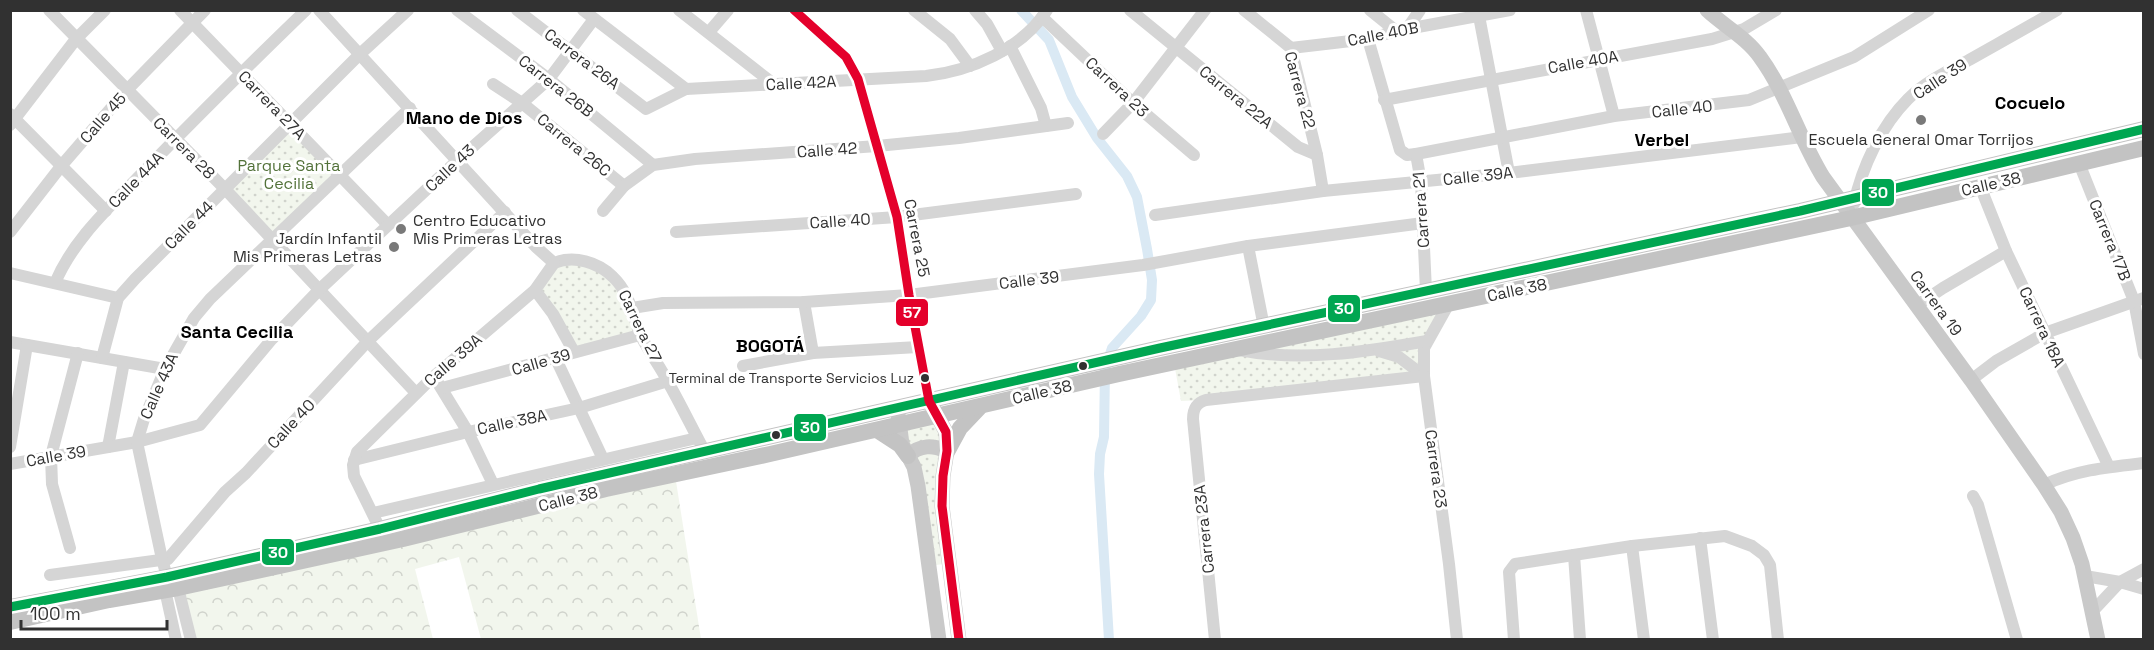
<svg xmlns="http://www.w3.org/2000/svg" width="2154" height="650" viewBox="0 0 2154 650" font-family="'Space Grotesk',sans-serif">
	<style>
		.green { fill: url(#green-dots) }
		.forest { fill: url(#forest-crowns) }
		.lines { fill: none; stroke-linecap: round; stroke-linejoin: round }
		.canal { stroke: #dae9f4; stroke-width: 10 }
		.minor { stroke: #d5d5d5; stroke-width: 12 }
		.major { stroke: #c9c9c9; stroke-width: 15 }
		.highway { stroke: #c3c3c3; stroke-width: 16 }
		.bus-1-casing { stroke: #fff; stroke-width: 14 }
		.bus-2-casing { stroke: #fff; stroke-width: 14 }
		.bus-1 { stroke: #00a651; stroke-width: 9 }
		.bus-2 { stroke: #e4002b; stroke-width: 9 }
		.poi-dot { fill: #797979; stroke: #fff; stroke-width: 2 }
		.bus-dot { fill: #313131; stroke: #fff; stroke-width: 2 }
		.labels { text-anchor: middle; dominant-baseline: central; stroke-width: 6; stroke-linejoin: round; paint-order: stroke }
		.bus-label { font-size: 14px; fill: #313131; stroke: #fff; text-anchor: end }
		.street-label { font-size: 16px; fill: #313131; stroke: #fff }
		.poi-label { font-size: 16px; fill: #313131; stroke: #fff }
		.park-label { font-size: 16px; fill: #53723a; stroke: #fff }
		.neighbourhood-label { font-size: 18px; font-weight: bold; fill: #000; stroke: #fff }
		.line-badge { stroke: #fff; stroke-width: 2 }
		.badge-label { font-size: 16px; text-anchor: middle; font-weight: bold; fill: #fff }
	</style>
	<defs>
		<pattern id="green-dots" width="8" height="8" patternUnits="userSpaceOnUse" patternTransform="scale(1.5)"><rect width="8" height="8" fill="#f2f6ed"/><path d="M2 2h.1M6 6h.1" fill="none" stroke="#d0d3cc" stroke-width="1.8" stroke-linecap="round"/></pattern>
		<pattern id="forest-crowns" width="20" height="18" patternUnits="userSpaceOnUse" patternTransform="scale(1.5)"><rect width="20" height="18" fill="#f2f6ed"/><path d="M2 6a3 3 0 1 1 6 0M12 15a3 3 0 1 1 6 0" fill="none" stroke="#d0d3cc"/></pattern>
	</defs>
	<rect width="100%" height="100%" fill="#fff"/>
	<g class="green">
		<path d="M 290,123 L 338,175 L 271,239 L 225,189 Z"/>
		<path d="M 565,259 L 614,277 L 640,335 L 574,352 L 535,290 Z"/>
		<path d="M 1448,305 L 1427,341 L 1424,376 L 1206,400 L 1181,401 L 1174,363 Z"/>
		<path d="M 942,415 L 951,563 L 929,566 L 901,424 Z"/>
	</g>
	<path class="forest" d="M 675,475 L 701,639 L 481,639 L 459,557 L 415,569 L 433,639 L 191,639 L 178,588 Z"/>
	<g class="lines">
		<path class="canal" d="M 1021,10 L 1049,40 L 1072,97 L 1097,138 L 1127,176 L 1137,197 L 1147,249 L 1152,280 L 1151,300 L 1141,316 L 1112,348 L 1105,369 L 1104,437 L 1100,454 L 1099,474 L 1109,640"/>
		<g class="minor">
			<path d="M 49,10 L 225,189 L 416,393"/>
			<path d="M 180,10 L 388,225"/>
			<path d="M 319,10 L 536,247 L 554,263 C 574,255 598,262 613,277 C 630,293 632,314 640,334 C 648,351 660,366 668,382 C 681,405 692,428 705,452"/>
			<path d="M 457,10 L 549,79 L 653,165"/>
			<path d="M 517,10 L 646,109 L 686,89 L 926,76 C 971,71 1022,49 1047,10"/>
			<path d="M 583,10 L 686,89"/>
			<path d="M 679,10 L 775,85"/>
			<path d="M 794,10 L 846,57 L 858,79 L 897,217 L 909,295 L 929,401"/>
			<path d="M 914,10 L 950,39 L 970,66"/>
			<path d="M 975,10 L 987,24 L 1002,51"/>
			<path d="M 1130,10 L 1298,147 L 1317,155"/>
			<path d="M 1244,10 L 1291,48 L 1317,155 L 1323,191"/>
			<path d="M 1370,10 L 1396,31"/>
			<path d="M 1586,10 L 1614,116"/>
			<path d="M 1479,16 L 1509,173"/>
			<path d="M 1042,17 L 1133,103 L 1194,155"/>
			<path d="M 1407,29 L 1420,10"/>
			<path d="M 709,32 L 728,10"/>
			<path d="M 1368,39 L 1400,150 L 1407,155 L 1416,154 L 1421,182 L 1426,291"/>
			<path d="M 1010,46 L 1041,108 L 1046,126"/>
			<path d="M 1291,48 L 1368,39 L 1396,31 L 1510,10"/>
			<path d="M 493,84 L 522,103 L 624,186"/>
			<path d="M 1384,100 L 1712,39 L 1744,29 L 1776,10"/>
			<path d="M 10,114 L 106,211"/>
			<path d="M 10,125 L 76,39 L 105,10"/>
			<path d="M 1103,134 L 1133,103 L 1205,10"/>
			<path d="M 1416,154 L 1614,116 L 1749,100 L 1854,57 L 1929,10"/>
			<path d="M 2079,163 L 2134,301 L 2144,354"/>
			<path d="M 1980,186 L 2006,251 L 2109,467"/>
			<path d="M 1854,204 C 1862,167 1881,126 1908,99 C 1925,82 1948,71 1969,60 C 1999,43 2028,27 2057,10"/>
			<path d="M 603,211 L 624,186 L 653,165 L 695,159 L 877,146 L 959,138 L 1068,123"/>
			<path d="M 1155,215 L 1323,191 L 1509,173 L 1802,137"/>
			<path d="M 10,232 L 62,165 L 126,91 L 205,10"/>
			<path d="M 676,232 L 897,217 L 1076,194"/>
			<path d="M 1248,246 L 1264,327"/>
			<path d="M 10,273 L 118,298"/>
			<path d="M 55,283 C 74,238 112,205 146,169 C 199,115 252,62 306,10"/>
			<path d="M 535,290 L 553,314 L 574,352"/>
			<path d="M 804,302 L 813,353"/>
			<path d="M 1448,305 L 1424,348 L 1424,376 L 1449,564 L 1457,640"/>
			<path d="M 1916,306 L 1943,288 L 2006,251"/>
			<path d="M 632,308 L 663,303 L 804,302 L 909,295 L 1143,265 L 1248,246 L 1423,223"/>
			<path d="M 10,342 L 165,369"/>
			<path d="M 1239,350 C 1301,362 1365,352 1427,341"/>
			<path d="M 1379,351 L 1399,357 L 1424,376"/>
			<path d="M 102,358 L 118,298 L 135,279 L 360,54 L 408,10"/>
			<path d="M 556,359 L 603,459"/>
			<path d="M 743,366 L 813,353 L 918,347"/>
			<path d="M 1971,380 L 1996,361 L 2045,333 L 2144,298"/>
			<path d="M 438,383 L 468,432 L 493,484"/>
			<path d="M 442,388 L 640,335"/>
			<path d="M 10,447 L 27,345"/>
			<path d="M 108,447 L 124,362"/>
			<path d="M 354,460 L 468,432 L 579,408 L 668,381"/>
			<path d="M 10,464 L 137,442 L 200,425 L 272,339 L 320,289 L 458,160 L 549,79 L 594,19"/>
			<path d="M 2044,485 C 2076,470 2109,467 2144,463"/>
			<path d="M 1973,496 L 1978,505 L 2017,640"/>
			<path d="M 373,513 L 697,438"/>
			<path d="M 380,529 L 354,476 L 353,465 L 357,452 L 433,377 L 535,290 L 554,263"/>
			<path d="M 1700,538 L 1713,640"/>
			<path d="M 1632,546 L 1644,640"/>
			<path d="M 70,548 L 52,484 L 51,456 L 78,353"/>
			<path d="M 1574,555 L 1580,640"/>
			<path d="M 50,575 L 168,559 L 225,492 L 246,473 L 368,341 L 505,212"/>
			<path d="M 2085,576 L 2120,582 L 2144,589"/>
			<path d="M 166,582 L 165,590 L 176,640"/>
			<path d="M 2092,612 L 2120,582 L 2144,569"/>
			<path d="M 191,640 L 178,588 L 167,577 L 162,559 L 137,442 L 144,419 L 165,369 L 194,318 L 210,299 L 410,108"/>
			<path d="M 1215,640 L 1193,419 C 1193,409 1196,403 1206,400 L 1424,376"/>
			<path d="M 1514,640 L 1509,572 L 1515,564 L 1632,546 L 1725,536 L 1752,546 L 1764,555 L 1770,565 L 1778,640"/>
		</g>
		<g class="major">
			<path d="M 1707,10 C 1724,26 1747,38 1760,57 C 1787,94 1799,138 1823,177 L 1971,380 L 2044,485 L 2061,512 L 2073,538 L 2082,564 L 2098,640"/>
			<path d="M 932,406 L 946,432 L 947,451 L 943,476 L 942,506 L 959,640"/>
			<path d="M 898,414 L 902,444 L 914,467 L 918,486 L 939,640"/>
			<path d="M 908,456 C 919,445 934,444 947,452"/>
		</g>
		<g class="highway">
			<path d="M 877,430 L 900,445 L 908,456"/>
			<path d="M 947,452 L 960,428 L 979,408"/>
			<path d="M 10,607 L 167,577 L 380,529 L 539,489 L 1160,348 L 1800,211 L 2144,129"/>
			<path d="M 10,622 L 109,600 L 178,588 L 403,539 L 606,489 L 770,454 L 1119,374 L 1851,218 L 2144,148"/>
		</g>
		<defs>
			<path id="bus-1" d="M 10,607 L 167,577 L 380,529 L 539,489 L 1160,348 L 1800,211 L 2144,129"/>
			<path id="bus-2" d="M 794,10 L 846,57 L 858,79 L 897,217 L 909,295 L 929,401 L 946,432 L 947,451 L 943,476 L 942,506 L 959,640"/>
		</defs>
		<use href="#bus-1" class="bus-1-casing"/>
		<use href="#bus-2" class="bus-2-casing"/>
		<use href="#bus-1" class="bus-1"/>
		<use href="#bus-2" class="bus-2"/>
	</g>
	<g class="poi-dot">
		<circle cx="1921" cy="120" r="6"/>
		<circle cx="401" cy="229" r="6"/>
		<circle cx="394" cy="247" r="6"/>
	</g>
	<g class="bus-dot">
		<circle cx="1083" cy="366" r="5"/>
		<circle cx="925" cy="378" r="5"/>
		<circle cx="776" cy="435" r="5"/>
	</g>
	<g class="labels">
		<g class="bus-label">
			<text x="914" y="378">Terminal de Transporte Servicios Luz</text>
		</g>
		<g class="street-label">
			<text transform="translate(1383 34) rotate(-11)">Calle 40B</text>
			<text transform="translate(582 59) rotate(37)">Carrera 26A</text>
			<text transform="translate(1583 62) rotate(-10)">Calle 40A</text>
			<text transform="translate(1940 79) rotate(-33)">Calle 39</text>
			<text transform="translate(801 83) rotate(-3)">Calle 42A</text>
			<text transform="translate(556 86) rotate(38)">Carrera 26B</text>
			<text transform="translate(1117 87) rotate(43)">Carrera 23</text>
			<text transform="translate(1300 90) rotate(75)">Carrera 22</text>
			<text transform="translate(1236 97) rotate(39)">Carrera 22A</text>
			<text transform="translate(272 105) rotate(46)">Carrera 27A</text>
			<text transform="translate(1682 109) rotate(-6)">Calle 40</text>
			<text transform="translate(103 118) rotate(-49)">Calle 45</text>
			<text transform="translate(574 145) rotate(39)">Carrera 26C</text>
			<text transform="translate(184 148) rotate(45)">Carrera 28</text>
			<text transform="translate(827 150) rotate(-4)">Calle 42</text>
			<text transform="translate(450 168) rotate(-43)">Calle 43</text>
			<text transform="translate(1478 176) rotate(-6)">Calle 39A</text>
			<text transform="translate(136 180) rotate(-46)">Calle 44A</text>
			<text transform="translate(1991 184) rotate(-13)">Calle 38</text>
			<text transform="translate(1421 210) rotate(-94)">Carrera 21</text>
			<text transform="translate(840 221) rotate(-4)">Calle 40</text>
			<text transform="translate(189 225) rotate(-45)">Calle 44</text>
			<text transform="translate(917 238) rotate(79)">Carrera 25</text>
			<text transform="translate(2110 240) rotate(68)">Carrera 17B</text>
			<text transform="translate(1029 280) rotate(-7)">Calle 39</text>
			<text transform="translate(1517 290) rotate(-12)">Calle 38</text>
			<text transform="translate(1936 303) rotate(54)">Carrera 19</text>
			<text transform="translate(640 326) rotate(64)">Carrera 27</text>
			<text transform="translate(2042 327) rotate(65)">Carrera 18A</text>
			<text transform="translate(453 360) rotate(-41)">Calle 39A</text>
			<text transform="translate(541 362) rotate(-16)">Calle 39</text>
			<text transform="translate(159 386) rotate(-66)">Calle 43A</text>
			<text transform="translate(1042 392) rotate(-13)">Calle 38</text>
			<text transform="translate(512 422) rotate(-12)">Calle 38A</text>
			<text transform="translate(291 424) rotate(-47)">Calle 40</text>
			<text transform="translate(56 456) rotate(-10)">Calle 39</text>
			<text transform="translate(1436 469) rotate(82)">Carrera 23</text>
			<text transform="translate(568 499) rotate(-14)">Calle 38</text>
			<text transform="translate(1204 529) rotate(-96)">Carrera 23A</text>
		</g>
		<g class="poi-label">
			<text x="1921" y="139">Escuela General Omar Torrijos</text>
			<text x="413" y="220" text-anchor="start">Centro Educativo<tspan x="413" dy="18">Mis Primeras Letras</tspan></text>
			<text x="382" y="238" text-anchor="end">Jardín Infantil<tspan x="382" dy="18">Mis Primeras Letras</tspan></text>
		</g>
		<g class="park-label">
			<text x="289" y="165">Parque Santa<tspan x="289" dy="18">Cecilia</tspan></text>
		</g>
		<g class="neighbourhood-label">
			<text x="2030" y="102">Cocuelo</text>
			<text x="464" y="117">Mano de Dios</text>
			<text x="1662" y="139">Verbel</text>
			<text x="237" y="331">Santa Cecilia</text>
			<text x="770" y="345">BOGOTÁ</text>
		</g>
	</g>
	<g class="line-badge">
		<rect x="1861" y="178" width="34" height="29" rx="6" fill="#00a651"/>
		<rect x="1327" y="294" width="34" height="29" rx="6" fill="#00a651"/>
		<rect x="895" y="298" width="34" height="29" rx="6" fill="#e4002b"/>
		<rect x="793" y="413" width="34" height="29" rx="6" fill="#00a651"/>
		<rect x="261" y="538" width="34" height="28" rx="6" fill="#00a651"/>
	</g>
	<g class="badge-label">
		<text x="1878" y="198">30</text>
		<text x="1344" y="314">30</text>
		<text x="912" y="318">57</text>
		<text x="810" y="433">30</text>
		<text x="278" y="558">30</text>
	</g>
	<rect width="2154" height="650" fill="none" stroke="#313131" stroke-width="24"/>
	<path d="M21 620v9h146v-9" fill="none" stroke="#313131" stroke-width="3"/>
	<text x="30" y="620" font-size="18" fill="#313131" stroke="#ffffff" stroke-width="4.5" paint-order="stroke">100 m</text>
</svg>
